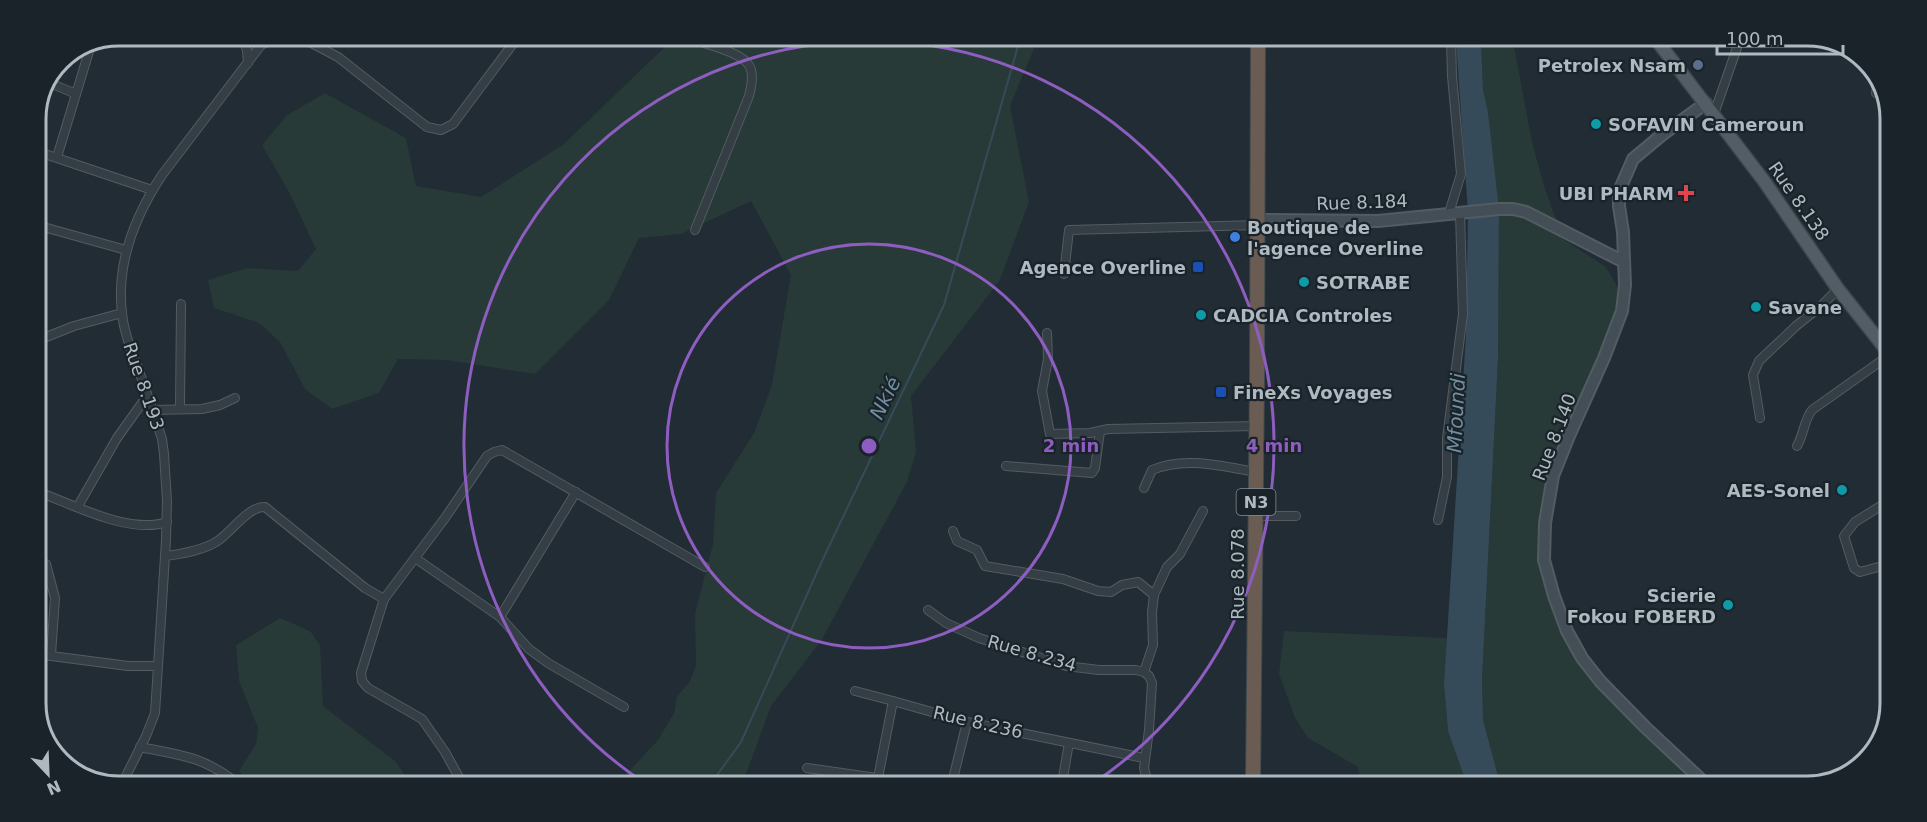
<svg xmlns="http://www.w3.org/2000/svg" width="1927" height="822" viewBox="0 0 1927 822" font-family="'DejaVu Sans',sans-serif">
	<style>
		.green { fill: #273a37 }
		.water { fill: #364b59 }
		.lines { fill: none; stroke-linecap: round; stroke-linejoin: round }
		.stream { stroke: #364b59; stroke-width: 2 }
		.street-casing { stroke: #525c62; stroke-width: 10 }
		.secondary-casing { stroke: #525c62; stroke-width: 14 }
		.primary-casing { stroke: #3e474e; stroke-width: 15 }
		.highway-casing { stroke: #3f494f; stroke-width: 16 }
		.street { stroke: #343e44; stroke-width: 8 }
		.secondary { stroke: #434e57; stroke-width: 10 }
		.primary { stroke: #525d65; stroke-width: 12 }
		.highway { stroke: #6a5c52; stroke-width: 14 }
		.ring { fill: none; stroke: #8d5dc0; stroke-width: 3 }
		.service-dot { fill: #5c6f8a; stroke: #1a2329; stroke-width: 2 }
		.culture-dot { fill: #0f9aa8; stroke: #1a2329; stroke-width: 2 }
		.health-dot { fill: #e0444e; stroke: #1a2329; stroke-width: 2 }
		.shop-dot { fill: #3f7fe0; stroke: #1a2329; stroke-width: 2 }
		.transit-dot { fill: #1a4fb4; stroke: #1a2329; stroke-width: 2 }
		.labels { text-anchor: middle; dominant-baseline: central; stroke-width: 4.5; stroke-linejoin: round; paint-order: stroke }
		.shield { fill: #1a2329; stroke: #828c93; stroke-width: 1.5 }
		.shield-label { font-size: 16px; font-weight: bold; fill: #aeb9c1 }
		.poi-label { font-size: 18px; font-weight: bold; fill: #aeb9c1; stroke: #1a2329; text-anchor: start }
		.street-label { font-size: 18px; fill: #aeb9c1; stroke: #1a2329 }
		.water-label { font-size: 20px; font-style: italic; fill: #728fa2; stroke: #1a2329 }
		.rim { fill: none; stroke: #aeb9c1; stroke-width: 3 }
		.centre { fill: #8d5dc0; stroke: #1a2329; stroke-width: 3 }
		.ring-label { font-size: 18px; text-anchor: middle; font-weight: bold; fill: #8d5dc0; stroke: #1a2329; stroke-width: 4.5; stroke-linejoin: round; paint-order: stroke }
	</style>
	<rect width="100%" height="100%" fill="#212c34"/>
	<g class="green">
		<path d="M 674,38 L 1038,39 L 1010,106 L 1029,202 L 1000,280 L 911,396 L 916,452 L 907,482 L 821,641 L 771,706 L 743,782 L 619,782 L 658,740 L 674,713 L 677,696 L 689,683 L 696,666 L 695,614 L 713,544 L 716,493 L 754,433 L 772,385 L 791,275 L 751,201 L 681,234 L 639,238 L 609,300 L 535,374 L 447,360 L 398,359 L 379,393 L 332,409 L 305,389 L 280,342 L 259,323 L 214,308 L 208,280 L 247,268 L 298,271 L 316,249 L 290,194 L 262,145 L 287,115 L 325,93 L 406,138 L 416,186 L 481,197 L 564,144 Z"/>
		<path d="M 1481,41 L 1513,41 L 1532,142 L 1544,186 L 1563,239 L 1606,267 L 1616,284 L 1622,311 L 1553,476 L 1544,560 L 1582,658 L 1708,786 L 1503,785 L 1498,776 L 1483,720 L 1482,680 L 1498,358 L 1499,209 L 1488,112 L 1483,90 Z"/>
		<path d="M 280,618 L 310,631 L 320,645 L 323,706 L 395,761 L 409,781 L 248,780 L 239,771 L 256,744 L 258,728 L 239,681 L 236,645 Z"/>
		<path d="M 1284,631 L 1447,638 L 1444,684 L 1448,731 L 1467,785 L 1360,784 L 1358,767 L 1308,738 L 1295,718 L 1279,674 Z"/>
	</g>
	<path class="water" d="M 1456,41 L 1481,41 L 1483,90 L 1488,112 L 1499,209 L 1498,358 L 1482,680 L 1483,720 L 1498,776 L 1503,785 L 1467,785 L 1448,731 L 1444,684 L 1466,335 L 1468,212 Z"/>
	<g class="lines">
		<path class="stream" d="M 712,782 L 741,742 L 822,561 L 944,305 L 1020,39"/>
		<defs>
			<g id="street">
				<path d="M 243,36 L 247,51 L 248,63"/>
				<path d="M 300,37 L 338,57 L 427,127 L 441,130 L 453,124 L 518,37"/>
				<path d="M 689,38 C 705,44 743,52 750,67 C 754,76 751,87 749,96 L 695,230"/>
				<path d="M 50,83 L 76,94"/>
				<path d="M 1876,93 L 1878,81"/>
				<path d="M 1714,114 L 1739,42"/>
				<path d="M 36,151 L 152,190"/>
				<path d="M 57,157 L 90,48"/>
				<path d="M 1885,205 L 1890,193"/>
				<path d="M 1449,213 L 1461,174 L 1452,76 L 1451,41"/>
				<path d="M 47,228 L 126,250"/>
				<path d="M 1064,274 L 1069,230 L 1258,225"/>
				<path d="M 1047,333 L 1048,359 L 1042,391 L 1050,434 L 1090,433 L 1108,429 L 1256,426"/>
				<path d="M 36,341 L 74,326 L 122,313"/>
				<path d="M 180,408 L 181,304"/>
				<path d="M 153,410 L 202,409 L 220,405 L 235,398"/>
				<path d="M 1760,418 L 1753,375 L 1759,361 L 1796,326 L 1821,306 L 1838,289"/>
				<path d="M 1797,446 C 1804,434 1804,420 1812,410 L 1888,356"/>
				<path d="M 1006,466 L 1092,473 L 1095,468 L 1100,431"/>
				<path d="M 1144,488 L 1152,470 C 1185,456 1221,466 1255,472"/>
				<path d="M 36,491 C 72,504 129,535 167,522"/>
				<path d="M 78,506 L 117,438 L 147,396"/>
				<path d="M 1256,516 L 1296,516"/>
				<path d="M 1438,520 L 1447,477 L 1447,438 L 1463,314 L 1460,213"/>
				<path d="M 953,531 L 957,541 L 977,550 L 985,566 L 1063,579 L 1098,591 L 1111,592 L 1122,585 L 1138,582 L 1154,595"/>
				<path d="M 165,556 C 182,554 201,551 216,542 C 231,533 248,506 265,507 L 365,588 L 384,599 L 445,518 L 487,456 L 494,452 L 502,450 L 705,567"/>
				<path d="M 415,558 L 500,617 L 529,649 L 548,663 L 624,707"/>
				<path d="M 46,564 L 55,598 L 51,655"/>
				<path d="M 1886,565 L 1860,572 L 1854,568 L 1844,536 L 1855,522 L 1887,502"/>
				<path d="M 384,599 L 361,673 L 362,681 L 368,688 L 422,719 L 445,752 L 461,781"/>
				<path d="M 928,610 L 946,623 L 979,638 L 1066,666 L 1099,670 L 1136,670 L 1144,672"/>
				<path d="M 500,617 L 576,492"/>
				<path d="M 36,654 L 128,666 L 157,666"/>
				<path d="M 855,691 L 893,701"/>
				<path d="M 140,747 C 179,755 201,756 233,780"/>
				<path d="M 807,768 L 877,778"/>
				<path d="M 124,780 L 146,736 L 155,713 L 166,540 L 167,501 L 164,454 L 162,439 C 155,417 148,396 140,374 C 133,354 124,334 122,313 C 116,263 135,216 162,175 L 261,45 L 278,37"/>
				<path d="M 877,783 L 893,701 L 967,722 L 1144,758"/>
				<path d="M 952,783 L 967,722"/>
				<path d="M 1062,783 L 1069,743"/>
				<path d="M 1148,784 L 1144,768 L 1149,730 L 1152,683 L 1149,676 L 1144,672 L 1153,645 L 1152,612 L 1154,595 L 1167,567 L 1180,554 L 1203,511"/>
			</g>
			<g id="secondary">
				<path d="M 1706,103 L 1663,134 L 1633,159 L 1619,191 L 1619,206 L 1623,232 L 1625,285 L 1622,311 L 1604,358 L 1569,436 L 1553,476 L 1545,523 L 1544,560 L 1554,596 L 1567,631 L 1582,658 L 1600,681 L 1645,727 L 1708,786"/>
				<path d="M 1258,220 L 1378,221 L 1499,209 L 1513,209 L 1526,212 L 1624,262"/>
			</g>
			<path id="primary" d="M 1658,42 L 1764,181 L 1838,289 L 1888,352"/>
			<path id="highway" d="M 1253,784 L 1257,377 L 1258,40"/>
		</defs>
		<use href="#street" class="street-casing"/>
		<use href="#secondary" class="secondary-casing"/>
		<use href="#primary" class="primary-casing"/>
		<use href="#highway" class="highway-casing"/>
		<use href="#street" class="street"/>
		<use href="#secondary" class="secondary"/>
		<use href="#primary" class="primary"/>
		<use href="#highway" class="highway"/>
	</g>
	<g class="ring">
		<circle cx="869" cy="446" r="202"/>
		<path d="M643 782A405 405 0 1 1 1095 782"/>
	</g>
	<circle class="service-dot" cx="1698" cy="65" r="6"/>
	<g class="culture-dot">
		<circle cx="1596" cy="124" r="6"/>
		<circle cx="1304" cy="282" r="6"/>
		<circle cx="1756" cy="307" r="6"/>
		<circle cx="1201" cy="315" r="6"/>
		<circle cx="1842" cy="490" r="6"/>
		<circle cx="1728" cy="605" r="6"/>
	</g>
	<path class="health-dot" d="M1683 184h6v6h6v6h-6v6h-6v-6h-6v-6h6z"/>
	<circle class="shop-dot" cx="1235" cy="237" r="6"/>
	<g class="transit-dot">
		<rect x="1192" y="261" width="12" height="12" rx="3"/>
		<rect x="1215" y="386" width="12" height="12" rx="3"/>
	</g>
	<g class="labels">
		<rect class="shield" x="1236.5" y="489" width="39" height="26" rx="4.5"/>
		<g class="shield-label">
			<text x="1256" y="502">N3</text>
		</g>
		<g class="poi-label">
			<text x="1686" y="65" text-anchor="end">Petrolex Nsam</text>
			<text x="1608" y="124">SOFAVIN Cameroun</text>
			<text x="1674" y="193" text-anchor="end">UBI PHARM</text>
			<text x="1247" y="227">Boutique de<tspan x="1247" dy="21">l'agence Overline</tspan></text>
			<text x="1186" y="267" text-anchor="end">Agence Overline</text>
			<text x="1316" y="282">SOTRABE</text>
			<text x="1768" y="307">Savane</text>
			<text x="1213" y="315">CADCIA Controles</text>
			<text x="1233" y="392">FineXs Voyages</text>
			<text x="1830" y="490" text-anchor="end">AES-Sonel</text>
			<text x="1716" y="595" text-anchor="end">Scierie<tspan x="1716" dy="21">Fokou FOBERD</tspan></text>
		</g>
		<g class="street-label">
			<text transform="translate(1799 201) rotate(55)">Rue 8.138</text>
			<text transform="translate(1362 202) rotate(-2)">Rue 8.184</text>
			<text transform="translate(144 386) rotate(71)">Rue 8.193</text>
			<text transform="translate(1554 437) rotate(-69)">Rue 8.140</text>
			<text transform="translate(1237 574) rotate(-90)">Rue 8.078</text>
			<text transform="translate(1032 653) rotate(16)">Rue 8.234</text>
			<text transform="translate(978 722) rotate(13)">Rue 8.236</text>
		</g>
		<g class="water-label">
			<text transform="translate(885 398) rotate(-64)">Nkié</text>
			<text transform="translate(1456 413) rotate(-87)">Mfoundi</text>
		</g>
	</g>
	<path d="M0 0H1927V822H0ZM119 46H1807A73 73 0 0 1 1880 119V703A73 73 0 0 1 1807 776H119A73 73 0 0 1 46 703V119A73 73 0 0 1 119 46Z" fill="#1a2329" fill-rule="evenodd"/>
	<path class="rim" d="M119 46H1807A73 73 0 0 1 1880 119V703A73 73 0 0 1 1807 776H119A73 73 0 0 1 46 703V119A73 73 0 0 1 119 46Z"/>
	<circle cx="869" cy="446" r="9" class="centre"/>
	<g class="ring-label">
		<text x="1071" y="452">2 min</text>
		<text x="1274" y="452">4 min</text>
	</g>
	<g transform="translate(48 774) rotate(157)" stroke="#1a2329" stroke-width="4.5" paint-order="stroke">
	<path d="M0-4.5L10 22L0 15L-10 22Z" fill="#aeb9c1"/>
	<text y="-9" font-size="16" font-weight="bold" text-anchor="middle" fill="#aeb9c1">N</text>
	</g>
	<path d="M1717 45v9h126v-9" fill="none" stroke="#aeb9c1" stroke-width="3"/>
	<text x="1726" y="45" font-size="18" fill="#aeb9c1" stroke="#1a2329" stroke-width="4.5" paint-order="stroke">100 m</text>
</svg>
